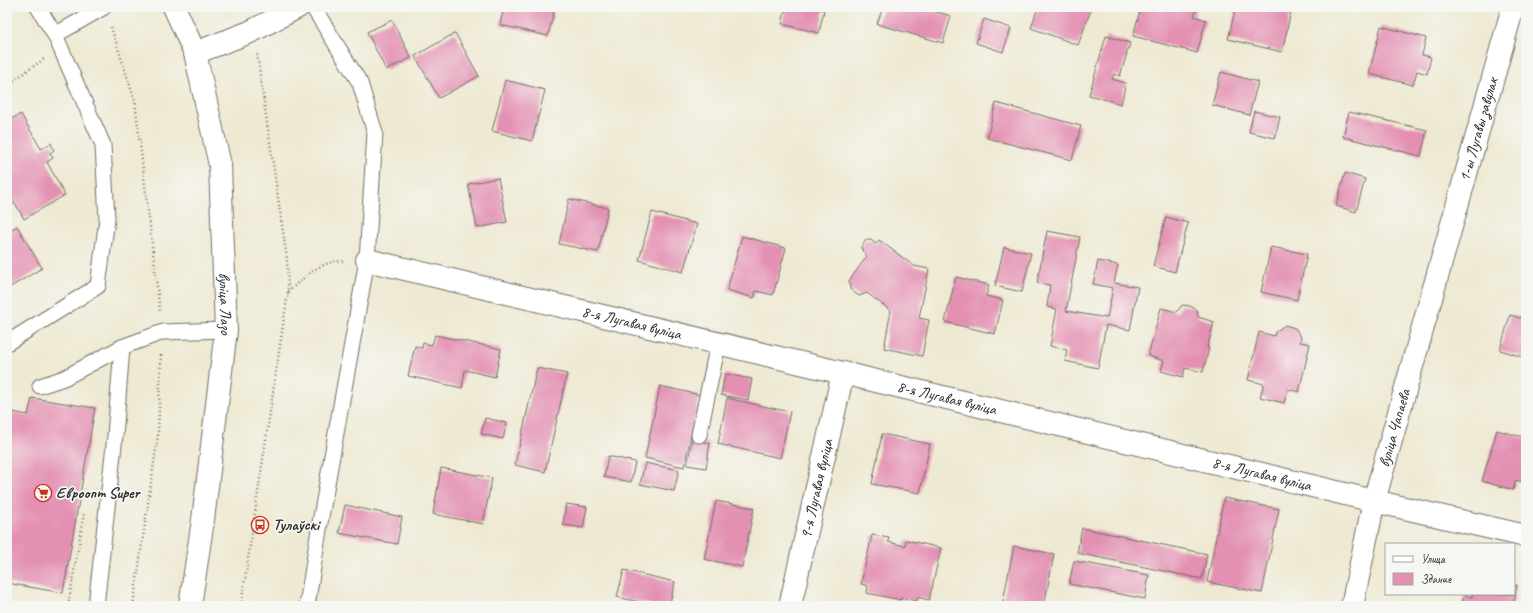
<svg xmlns="http://www.w3.org/2000/svg" width="1533" height="613" viewBox="0 0 1533 613" font-family="Caveat,sans-serif">
	<style>
		.building { fill: #e390b2 }
		.lines { fill: none; stroke-linecap: round; stroke-linejoin: round }
		.service-casing { stroke: #6f6e65; stroke-width: 17 }
		.minor-casing { stroke: #6f6e65; stroke-width: 24 }
		.tertiary-casing { stroke: #6f6e65; stroke-width: 24 }
		.path { stroke: #6f6e65; stroke-width: 2.5; stroke-dasharray: 1 3; stroke-linecap: butt }
		.service { stroke: #fff; stroke-width: 15 }
		.minor { stroke: #fff; stroke-width: 22 }
		.tertiary { stroke: #fff; stroke-width: 22 }
		.labels { text-anchor: middle; dominant-baseline: central; stroke-width: 3.5; stroke-linejoin: round; paint-order: stroke }
		.street-label { font-size: 16px; fill: #2b2b2b; stroke: #f6f6f2 }
		.poi-label { font-size: 16px; font-weight: bold; fill: #2b2b2b; stroke: #f6f6f2; text-anchor: start }
	</style>
	<rect width="100%" height="100%" fill="#f6f6f2"/>
	<filter id="ink" filterUnits="userSpaceOnUse"><feTurbulence type="fractalNoise" baseFrequency=".025" numOctaves="2"/><feDisplacementMap in="SourceGraphic" scale="8" xChannelSelector="R" yChannelSelector="G"/><feConvolveMatrix kernelMatrix="1 2 1 2 8 2 1 2 1" color-interpolation-filters="sRGB"/></filter>
	<filter id="wash" filterUnits="userSpaceOnUse"><feTurbulence type="fractalNoise" baseFrequency=".012" numOctaves="4" result="noise"/><feDisplacementMap in="SourceGraphic" scale="16" xChannelSelector="R" yChannelSelector="G"/><feGaussianBlur stdDeviation="0.9" result="paint"/><feColorMatrix in="noise" values="0 0 0 0 0 0 0 0 0 0 0 0 0 0 0 0 0 1.4 0 .05"/><feComposite in="paint" operator="in"/></filter>
	<g filter="url(#wash)">
		<rect width="100%" height="100%" fill="#eee9d2"/>
		<g id="blocks">
			<g class="building">
				<path d="M 504,7 L 555,7 L 548,36 L 500,25 Z"/>
				<path d="M 786,7 L 813,7 L 824,10 L 819,33 L 782,24 Z"/>
				<path d="M 883,7 L 920,7 L 951,16 L 943,43 L 877,24 Z"/>
				<path d="M 1038,7 L 1092,7 L 1078,45 L 1031,28 Z"/>
				<path d="M 1141,7 L 1197,7 L 1194,16 L 1206,20 L 1197,53 L 1133,36 Z"/>
				<path d="M 1236,7 L 1292,7 L 1282,52 L 1228,39 Z"/>
				<path d="M 984,19 L 1011,28 L 1003,52 L 976,43 Z"/>
				<path d="M 392,20 L 411,58 L 386,70 L 367,32 Z"/>
				<path d="M 1381,26 L 1426,38 L 1422,55 L 1431,57 L 1427,74 L 1417,71 L 1413,85 L 1369,74 Z"/>
				<path d="M 455,33 L 479,76 L 439,98 L 415,56 Z"/>
				<path d="M 1106,36 L 1130,43 L 1120,76 L 1114,74 L 1112,79 L 1126,83 L 1121,104 L 1089,95 Z"/>
				<path d="M 1221,72 L 1258,82 L 1249,115 L 1212,105 Z"/>
				<path d="M 505,80 L 545,90 L 532,141 L 492,131 Z"/>
				<path d="M 996,103 L 1081,126 L 1072,160 L 987,138 Z"/>
				<path d="M 1254,111 L 1280,117 L 1275,138 L 1249,132 Z"/>
				<path d="M 1349,112 L 1427,130 L 1421,156 L 1343,137 Z"/>
				<path d="M 21,114 L 41,149 L 51,143 L 52,146 L 54,150 L 50,153 L 53,158 L 47,162 L 65,195 L 24,219 L 15,203 L 12,205 L 7,196 L 7,121 Z"/>
				<path d="M 1345,173 L 1365,179 L 1356,212 L 1336,206 Z"/>
				<path d="M 498,178 L 507,222 L 477,228 L 468,184 Z"/>
				<path d="M 569,199 L 608,208 L 598,252 L 559,244 Z"/>
				<path d="M 652,212 L 697,224 L 683,272 L 639,260 Z"/>
				<path d="M 1166,217 L 1188,223 L 1175,272 L 1153,266 Z"/>
				<path d="M 17,226 L 42,268 L 7,289 L 7,232 Z"/>
				<path d="M 1047,231 L 1080,237 L 1066,311 L 1107,318 L 1113,288 L 1093,284 L 1098,261 L 1118,265 L 1114,283 L 1138,287 L 1130,330 L 1106,325 L 1098,368 L 1065,361 L 1067,350 L 1050,346 L 1057,309 L 1047,307 L 1050,285 L 1037,283 Z"/>
				<path d="M 742,236 L 786,248 L 773,295 L 756,291 L 754,298 L 727,290 Z"/>
				<path d="M 866,240 L 871,240 L 876,244 L 879,240 L 914,266 L 929,269 L 919,318 L 929,320 L 922,356 L 884,348 L 891,311 L 867,293 L 859,296 L 850,289 L 849,281 L 867,256 L 863,252 L 861,247 Z"/>
				<path d="M 1004,247 L 1031,253 L 1022,292 L 995,286 Z"/>
				<path d="M 1271,247 L 1307,254 L 1297,300 L 1261,292 Z"/>
				<path d="M 956,277 L 989,285 L 986,296 L 1003,300 L 995,334 L 945,322 Z"/>
				<path d="M 1182,305 L 1190,306 L 1197,310 L 1198,317 L 1214,322 L 1207,348 L 1209,348 L 1203,372 L 1185,368 L 1183,377 L 1161,371 L 1164,361 L 1148,356 L 1161,308 L 1177,312 Z"/>
				<path d="M 1524,308 L 1526,309 L 1526,358 L 1500,350 L 1510,315 L 1521,318 Z"/>
				<path d="M 1285,325 L 1295,328 L 1301,337 L 1300,342 L 1310,344 L 1299,392 L 1288,389 L 1284,403 L 1260,397 L 1264,384 L 1248,380 L 1259,332 L 1274,336 L 1275,332 Z"/>
				<path d="M 435,335 L 501,349 L 495,377 L 465,370 L 462,388 L 408,376 L 415,346 L 422,348 L 423,343 L 432,345 Z"/>
				<path d="M 537,368 L 567,374 L 545,472 L 515,465 Z"/>
				<path d="M 725,374 L 752,379 L 748,400 L 721,395 Z"/>
				<path d="M 660,386 L 700,395 L 684,467 L 645,458 Z"/>
				<path d="M 32,398 L 95,408 L 63,593 L 7,583 L 7,411 L 28,415 Z"/>
				<path d="M 727,398 L 790,412 L 780,458 L 718,444 Z"/>
				<path d="M 485,418 L 507,423 L 503,439 L 481,434 Z"/>
				<path d="M 1497,430 L 1526,438 L 1526,483 L 1516,480 L 1513,490 L 1482,481 Z"/>
				<path d="M 882,434 L 930,444 L 920,493 L 872,484 Z"/>
				<path d="M 692,440 L 710,443 L 706,468 L 687,465 Z"/>
				<path d="M 608,456 L 635,462 L 631,482 L 604,477 Z"/>
				<path d="M 645,463 L 679,470 L 674,491 L 640,484 Z"/>
				<path d="M 441,468 L 492,478 L 483,524 L 433,514 Z"/>
				<path d="M 1224,498 L 1279,509 L 1262,593 L 1207,582 Z"/>
				<path d="M 716,501 L 754,508 L 742,567 L 704,559 Z"/>
				<path d="M 566,504 L 587,507 L 583,528 L 563,525 Z"/>
				<path d="M 345,505 L 402,517 L 397,544 L 339,533 Z"/>
				<path d="M 1082,528 L 1207,554 L 1202,579 L 1077,553 Z"/>
				<path d="M 872,535 L 889,538 L 888,542 L 905,546 L 906,540 L 941,548 L 929,600 L 917,597 L 917,601 L 901,598 L 901,600 L 867,593 L 868,586 L 861,584 Z"/>
				<path d="M 1014,546 L 1054,554 L 1044,606 L 1002,606 Z"/>
				<path d="M 1074,561 L 1149,575 L 1145,599 L 1069,584 Z"/>
				<path d="M 624,570 L 675,582 L 669,606 L 656,606 L 617,597 Z"/>
				<path d="M 1514,585 L 1517,585 L 1513,606 L 1462,606 L 1464,595 L 1472,597 L 1472,594 L 1514,594 Z"/>
			</g>
		</g>
	</g>
	<g filter="url(#ink)">
		<use href="#blocks" fill-opacity="0" stroke="#6f6e65" stroke-width="1"/>
		<g class="lines">
			<defs>
				<g id="service">
					<path d="M 38,7 L 55,35"/>
					<path d="M 7,343 L 98,286 L 107,219 L 103,145 L 55,35 L 104,7"/>
					<path d="M 40,386 L 64,378 L 122,347"/>
					<path d="M 699,435 L 718,344"/>
					<path d="M 96,606 L 115,436 L 122,347 L 163,332 L 226,330"/>
					<path d="M 307,606 L 320,523 L 367,260 L 375,133 L 360,83 L 313,7"/>
				</g>
				<g id="minor">
					<path d="M 195,53 L 250,32 L 298,7"/>
					<path id="s1" d="M 367,260 L 843,373 L 1374,501 L 1526,536"/>
					<path id="s2" d="M 790,606 L 843,373"/>
					<path id="s3" d="M 1352,606 L 1374,501 L 1513,7"/>
				</g>
				<g id="tertiary">
					<path id="s4" d="M 174,7 L 195,53 L 220,165 L 226,330 L 203,520 L 190,606"/>
				</g>
			</defs>
			<use href="#service" class="service-casing"/>
			<use href="#minor" class="minor-casing"/>
			<use href="#tertiary" class="tertiary-casing"/>
			<g class="path">
				<path d="M 111,27 L 135,101 L 160,312"/>
				<path d="M 7,85 L 44,59"/>
				<path d="M 288,292 C 305,277 319,261 343,261"/>
				<path d="M 68,606 L 84,514"/>
				<path d="M 133,606 L 158,435 L 161,355"/>
				<path d="M 241,606 L 288,292 L 287,259 L 257,54"/>
			</g>
			<use href="#service" class="service"/>
			<use href="#minor" class="minor"/>
			<use href="#tertiary" class="tertiary"/>
		</g>
	</g>
	<defs>
		<symbol id="supermarket-ring" viewBox="-11 -11 22 22"><circle r="9.5" fill="#f6f6f2" stroke="#c8321e" stroke-width="1.5"/><path d="M-6-5.5h2.5l.6 2H6L4.5 2H-2.5L-4.4-4H-6ZM-1.5 3.2a1.3 1.3 0 1 0 .1 0ZM3 3.2a1.3 1.3 0 1 0 .1 0Z" fill="#c8321e"/></symbol>
		<symbol id="bus-ring" viewBox="-11 -11 22 22"><circle r="9.5" fill="#f6f6f2" stroke="#c8321e" stroke-width="1.5"/><path d="M-5-6H5V4H4V6H2V4H-2V6H-4V4H-5ZM-3.5-4V0h7V-4ZM-3.5 1.2v1.5H-2V1.2ZM2 1.2v1.5H3.5V1.2Z" fill="#c8321e"/></symbol>
	</defs>
	<g fill-rule="evenodd">
		<use href="#supermarket-ring" x="33" y="483" width="20" height="20"/>
		<use href="#bus-ring" x="250" y="515" width="20" height="20"/>
	</g>
	<g class="labels">
		<g class="street-label">
			<text stroke="none"><textPath href="#s3" startOffset="493">1-ы Лугавы завулак</textPath></text>
			<text stroke="none"><textPath href="#s4" startOffset="304">вуліца Лазо</textPath></text>
			<text stroke="none"><textPath href="#s1" startOffset="272">8-я Лугавая вуліца</textPath></text>
			<text stroke="none"><textPath href="#s1" startOffset="596">8-я Лугавая вуліца</textPath></text>
			<text stroke="none"><textPath href="#s3" startOffset="183">вуліца Чапаева</textPath></text>
			<text stroke="none"><textPath href="#s1" startOffset="920">8-я Лугавая вуліца</textPath></text>
			<text stroke="none"><textPath href="#s2" startOffset="120">9-я Лугавая вуліца</textPath></text>
		</g>
		<g class="poi-label">
			<text x="56" y="493">Евроопт Super</text>
			<text x="273" y="525">Тулаўскі</text>
		</g>
	</g>
	<rect width="1533" height="613" fill="none" stroke="#f6f6f2" stroke-width="24"/>
	<rect x="1385" y="543" width="130" height="52" fill="#f6f6f2" stroke="#a5a5a2"/>
	<rect x="1393" y="556" width="20" height="6" fill="#ffffff" stroke="#a5a5a2"/>
	<text x="1421" y="563" font-size="12" fill="#2b2b2b">Улица</text>
	<rect x="1393" y="573" width="20" height="12" fill="#e390b2" stroke="#a5a5a2"/>
	<text x="1421" y="583" font-size="12" fill="#2b2b2b">Здание</text>
</svg>
